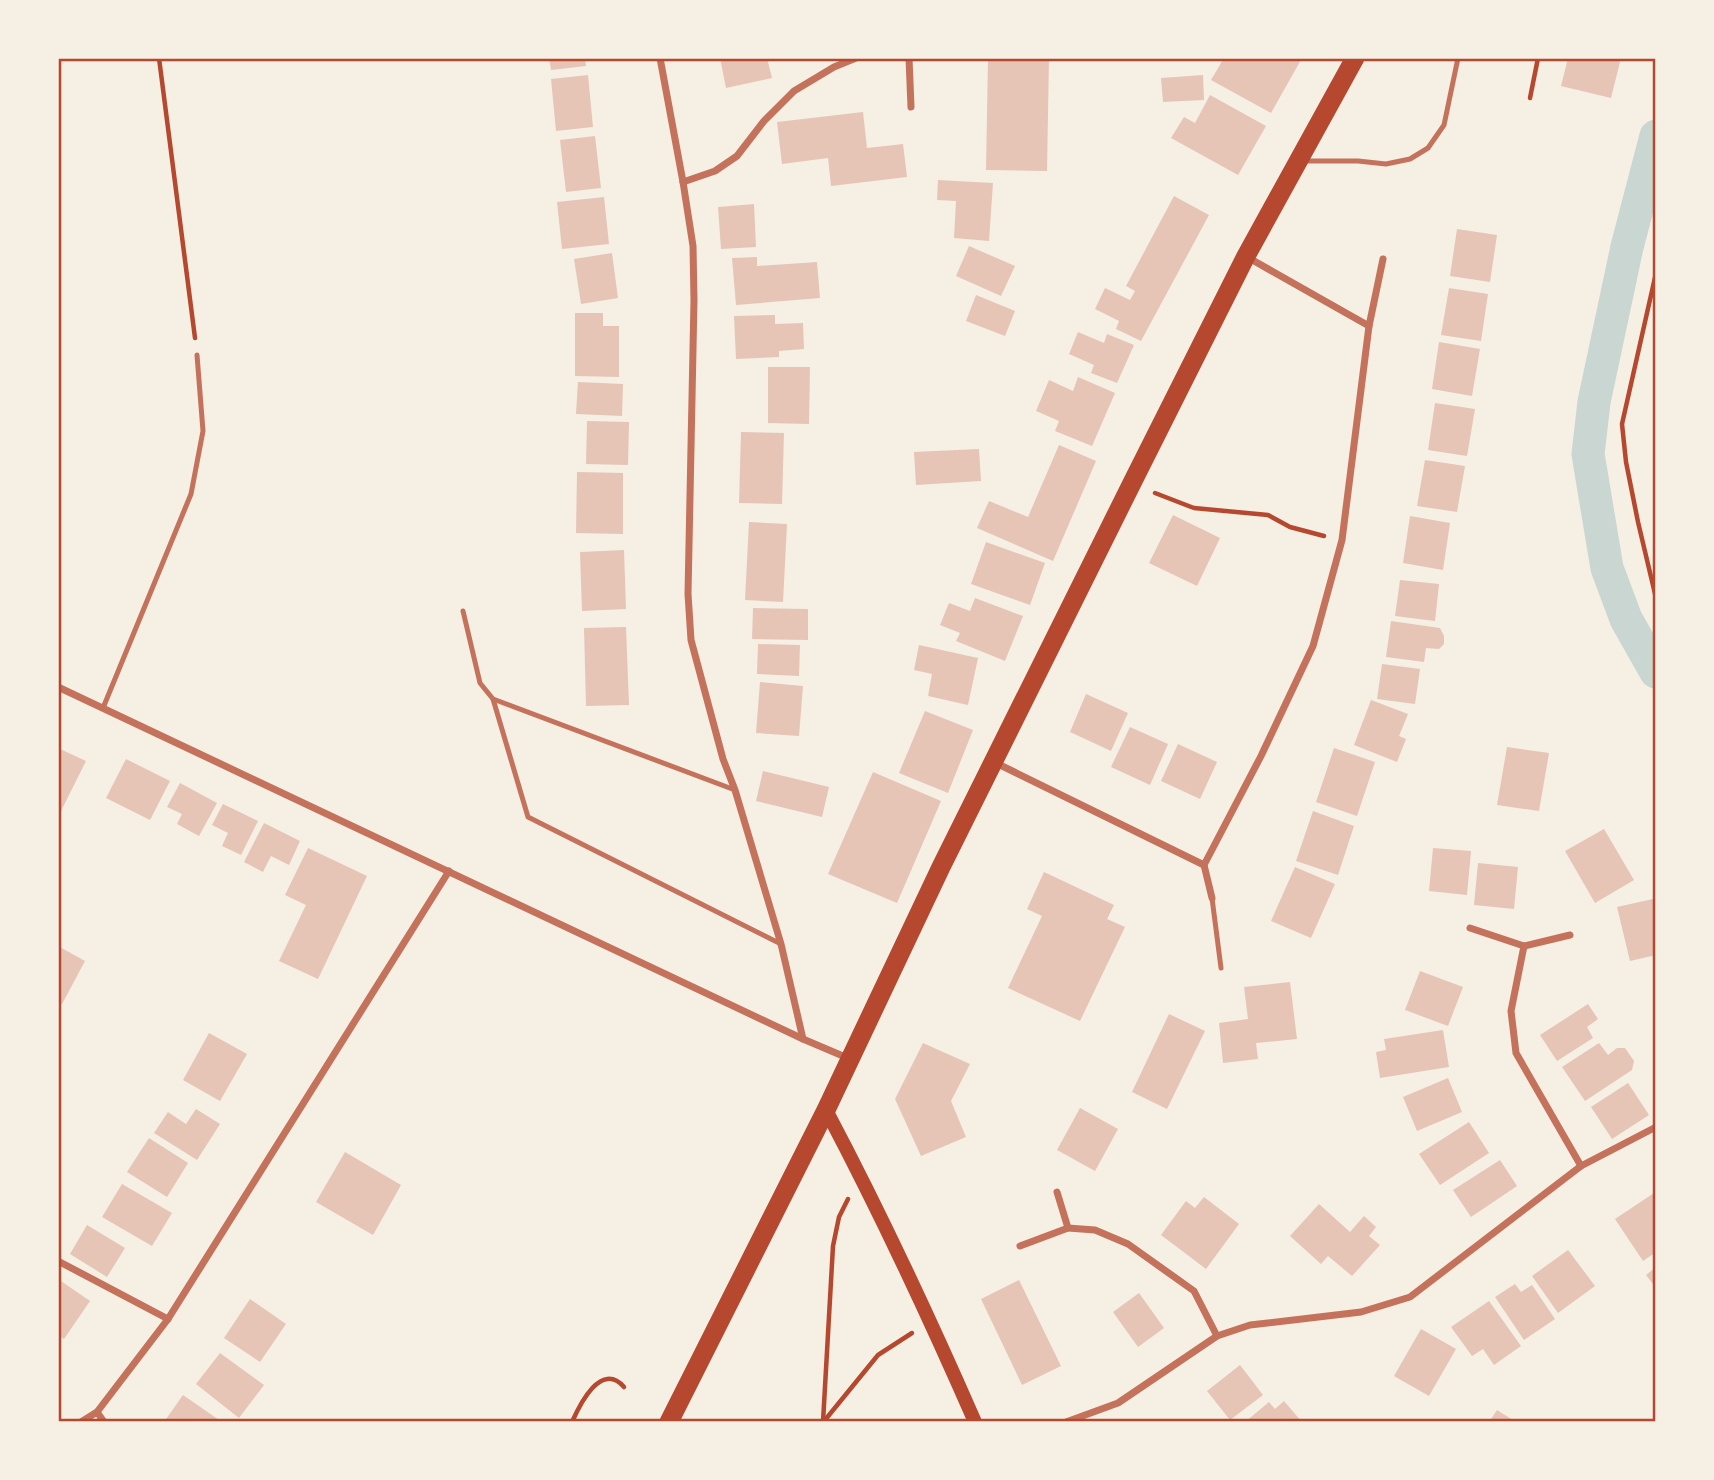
<svg xmlns="http://www.w3.org/2000/svg" width="1714" height="1480" viewBox="0 0 1714 1480" font-family="'Archivo Narrow',sans-serif">
	<style>
		.lines { fill: none; stroke-linecap: round; stroke-linejoin: round }
		.canal { stroke: #c9d6d2; stroke-width: 33 }
		.building { fill: #e6c5b7 }
		.path { stroke: #b5482f; stroke-width: 4.5 }
		.service { stroke: #c5725c; stroke-width: 5 }
		.minor { stroke: #c5725c; stroke-width: 7 }
		.secondary { stroke: #b5482f; stroke-width: 14 }
		.trunk { stroke: #b5482f; stroke-width: 19 }
		.neatline { fill: none; stroke: #b5482f; stroke-width: 2.5 }
	</style>
	<rect width="100%" height="100%" fill="#f6efe4"/>
	<g class="lines">
		<path class="canal" d="M 1656,136 L 1627,247 L 1594,402 L 1588,454 L 1607,568 L 1626,619 L 1656,672"/>
	</g>
	<g class="building">
		<path d="M 549,58 L 585,58 L 586,66 L 551,70 Z"/>
		<path d="M 720,58 L 767,58 L 772,78 L 726,88 Z"/>
		<path d="M 988,58 L 1049,58 L 1047,171 L 986,170 Z"/>
		<path d="M 1224,58 L 1302,58 L 1271,113 L 1211,80 Z"/>
		<path d="M 1568,58 L 1621,58 L 1611,98 L 1561,86 Z"/>
		<path d="M 588,75 L 593,127 L 556,131 L 551,79 Z"/>
		<path d="M 1203,75 L 1204,100 L 1163,102 L 1161,78 Z"/>
		<path d="M 1210,95 L 1266,126 L 1238,175 L 1171,138 L 1184,117 L 1195,123 Z"/>
		<path d="M 863,112 L 867,148 L 903,144 L 907,177 L 831,186 L 828,158 L 782,164 L 777,122 Z"/>
		<path d="M 595,136 L 601,188 L 566,192 L 560,140 Z"/>
		<path d="M 938,180 L 993,183 L 989,241 L 954,238 L 956,201 L 937,200 Z"/>
		<path d="M 1174,196 L 1209,215 L 1141,341 L 1116,329 L 1119,321 L 1095,309 L 1105,288 L 1130,300 L 1135,291 L 1126,286 Z"/>
		<path d="M 604,197 L 609,244 L 562,249 L 557,202 Z"/>
		<path d="M 754,204 L 756,247 L 721,249 L 718,207 Z"/>
		<path d="M 1457,229 L 1497,235 L 1490,282 L 1450,276 Z"/>
		<path d="M 969,246 L 1015,266 L 1001,296 L 956,276 Z"/>
		<path d="M 612,253 L 618,298 L 581,304 L 574,259 Z"/>
		<path d="M 757,257 L 757,266 L 817,262 L 820,298 L 736,305 L 732,258 Z"/>
		<path d="M 1449,288 L 1488,294 L 1481,341 L 1441,335 Z"/>
		<path d="M 976,295 L 1015,311 L 1005,336 L 966,321 Z"/>
		<path d="M 575,313 L 603,313 L 603,326 L 619,326 L 619,377 L 575,376 Z"/>
		<path d="M 775,315 L 775,324 L 803,323 L 804,349 L 779,351 L 779,357 L 736,359 L 734,316 Z"/>
		<path d="M 1078,332 L 1104,343 L 1107,334 L 1134,345 L 1117,383 L 1091,373 L 1094,365 L 1069,354 Z"/>
		<path d="M 1439,342 L 1480,349 L 1472,396 L 1432,389 Z"/>
		<path d="M 768,367 L 810,367 L 809,424 L 768,423 Z"/>
		<path d="M 1078,377 L 1115,393 L 1092,446 L 1055,431 L 1059,421 L 1036,411 L 1049,380 L 1073,391 Z"/>
		<path d="M 578,382 L 623,384 L 622,416 L 576,414 Z"/>
		<path d="M 1435,403 L 1475,409 L 1467,456 L 1428,450 Z"/>
		<path d="M 587,421 L 629,422 L 628,465 L 586,464 Z"/>
		<path d="M 741,432 L 784,433 L 782,504 L 739,503 Z"/>
		<path d="M 1059,445 L 1096,461 L 1053,561 L 977,528 L 989,501 L 1028,517 Z"/>
		<path d="M 979,449 L 981,481 L 916,485 L 914,452 Z"/>
		<path d="M 1425,460 L 1465,466 L 1457,512 L 1417,506 Z"/>
		<path d="M 577,472 L 623,473 L 623,534 L 576,533 Z"/>
		<path d="M 1173,515 L 1220,538 L 1197,586 L 1149,563 Z"/>
		<path d="M 1410,516 L 1450,523 L 1443,570 L 1403,563 Z"/>
		<path d="M 749,522 L 787,524 L 783,602 L 745,600 Z"/>
		<path d="M 986,542 L 1045,563 L 1030,605 L 971,584 Z"/>
		<path d="M 624,550 L 626,609 L 582,611 L 580,552 Z"/>
		<path d="M 1400,580 L 1439,584 L 1435,621 L 1395,616 Z"/>
		<path d="M 975,598 L 1023,616 L 1005,661 L 956,641 L 960,633 L 940,625 L 949,603 L 970,611 Z"/>
		<path d="M 753,608 L 808,609 L 808,640 L 752,639 Z"/>
		<path d="M 1391,621 L 1440,628 L 1444,636 L 1444,644 L 1439,649 L 1426,648 L 1424,662 L 1386,657 Z"/>
		<path d="M 626,627 L 629,705 L 586,706 L 584,628 Z"/>
		<path d="M 758,644 L 800,645 L 799,676 L 757,674 Z"/>
		<path d="M 919,645 L 978,658 L 968,705 L 928,696 L 932,674 L 914,670 Z"/>
		<path d="M 1382,664 L 1420,669 L 1415,704 L 1377,699 Z"/>
		<path d="M 760,682 L 803,686 L 799,736 L 756,733 Z"/>
		<path d="M 1086,694 L 1128,713 L 1111,751 L 1070,732 Z"/>
		<path d="M 1371,700 L 1408,714 L 1399,736 L 1406,739 L 1397,762 L 1354,745 Z"/>
		<path d="M 925,711 L 973,730 L 948,793 L 899,773 Z"/>
		<path d="M 1130,727 L 1168,744 L 1150,785 L 1111,767 Z"/>
		<path d="M 1178,744 L 1217,762 L 1200,799 L 1161,781 Z"/>
		<path d="M 1507,747 L 1549,753 L 1539,811 L 1497,805 Z"/>
		<path d="M 58,748 L 86,761 L 58,817 Z"/>
		<path d="M 1334,748 L 1375,762 L 1357,816 L 1316,802 Z"/>
		<path d="M 126,759 L 170,781 L 150,820 L 106,798 Z"/>
		<path d="M 763,771 L 829,787 L 822,817 L 756,801 Z"/>
		<path d="M 873,772 L 941,801 L 897,903 L 828,874 Z"/>
		<path d="M 180,783 L 217,803 L 199,836 L 177,824 L 182,814 L 167,807 Z"/>
		<path d="M 223,804 L 258,821 L 241,855 L 222,846 L 228,833 L 212,825 Z"/>
		<path d="M 1313,811 L 1354,826 L 1338,875 L 1296,861 Z"/>
		<path d="M 264,823 L 300,841 L 289,865 L 271,856 L 263,872 L 244,862 Z"/>
		<path d="M 1604,829 L 1634,880 L 1595,903 L 1565,851 Z"/>
		<path d="M 308,848 L 367,876 L 318,979 L 279,961 L 306,905 L 285,895 Z"/>
		<path d="M 1433,848 L 1471,851 L 1467,895 L 1429,891 Z"/>
		<path d="M 1478,863 L 1518,867 L 1514,909 L 1474,905 Z"/>
		<path d="M 1295,867 L 1335,884 L 1311,938 L 1271,921 Z"/>
		<path d="M 1044,872 L 1114,905 L 1107,919 L 1125,927 L 1080,1021 L 1008,988 L 1042,916 L 1027,909 Z"/>
		<path d="M 1653,899 L 1656,911 L 1656,955 L 1630,961 L 1617,907 Z"/>
		<path d="M 58,946 L 85,961 L 62,1004 L 58,1002 Z"/>
		<path d="M 1420,971 L 1463,987 L 1448,1026 L 1405,1010 Z"/>
		<path d="M 1290,982 L 1297,1039 L 1256,1043 L 1258,1059 L 1223,1063 L 1219,1023 L 1248,1019 L 1244,987 Z"/>
		<path d="M 1588,1004 L 1598,1019 L 1587,1027 L 1593,1038 L 1557,1061 L 1540,1035 Z"/>
		<path d="M 1169,1014 L 1205,1031 L 1167,1109 L 1132,1092 Z"/>
		<path d="M 1443,1030 L 1449,1067 L 1380,1078 L 1376,1052 L 1386,1050 L 1384,1039 Z"/>
		<path d="M 209,1033 L 247,1054 L 220,1101 L 183,1080 Z"/>
		<path d="M 923,1043 L 970,1064 L 951,1101 L 966,1137 L 921,1156 L 895,1099 Z"/>
		<path d="M 1599,1043 L 1608,1055 L 1617,1048 L 1625,1048 L 1634,1061 L 1632,1070 L 1585,1101 L 1562,1067 Z"/>
		<path d="M 1448,1078 L 1462,1112 L 1417,1131 L 1403,1097 Z"/>
		<path d="M 1628,1083 L 1649,1115 L 1612,1139 L 1591,1107 Z"/>
		<path d="M 1080,1108 L 1118,1129 L 1095,1171 L 1057,1150 Z"/>
		<path d="M 196,1109 L 220,1124 L 197,1160 L 154,1133 L 168,1112 L 186,1124 Z"/>
		<path d="M 1469,1122 L 1489,1153 L 1440,1185 L 1419,1154 Z"/>
		<path d="M 149,1138 L 188,1163 L 167,1197 L 127,1172 Z"/>
		<path d="M 345,1152 L 401,1185 L 373,1235 L 316,1202 Z"/>
		<path d="M 1500,1160 L 1517,1186 L 1471,1217 L 1453,1190 Z"/>
		<path d="M 122,1184 L 172,1213 L 152,1246 L 102,1217 Z"/>
		<path d="M 1654,1193 L 1656,1196 L 1656,1252 L 1643,1261 L 1615,1219 Z"/>
		<path d="M 1204,1197 L 1239,1224 L 1206,1269 L 1161,1235 L 1186,1201 L 1195,1208 Z"/>
		<path d="M 1319,1204 L 1350,1232 L 1364,1216 L 1376,1227 L 1369,1236 L 1380,1245 L 1352,1276 L 1328,1256 L 1321,1264 L 1290,1236 Z"/>
		<path d="M 87,1225 L 125,1248 L 107,1277 L 70,1254 Z"/>
		<path d="M 1568,1250 L 1595,1286 L 1558,1313 L 1532,1276 Z"/>
		<path d="M 1656,1267 L 1656,1288 L 1646,1275 Z"/>
		<path d="M 58,1279 L 90,1301 L 64,1339 L 58,1335 Z"/>
		<path d="M 1019,1280 L 1061,1366 L 1022,1385 L 981,1299 Z"/>
		<path d="M 1515,1284 L 1521,1292 L 1532,1285 L 1555,1319 L 1524,1340 L 1495,1297 Z"/>
		<path d="M 1139,1293 L 1164,1328 L 1138,1347 L 1113,1312 Z"/>
		<path d="M 250,1299 L 286,1324 L 260,1362 L 224,1338 Z"/>
		<path d="M 1489,1301 L 1521,1346 L 1494,1365 L 1483,1349 L 1472,1356 L 1451,1327 Z"/>
		<path d="M 1421,1329 L 1456,1349 L 1429,1396 L 1394,1376 Z"/>
		<path d="M 220,1353 L 264,1385 L 239,1418 L 196,1384 Z"/>
		<path d="M 1240,1365 L 1263,1395 L 1230,1420 L 1207,1391 Z"/>
		<path d="M 183,1395 L 222,1422 L 164,1422 Z"/>
		<path d="M 1284,1401 L 1302,1422 L 1245,1422 L 1269,1402 L 1275,1409 Z"/>
		<path d="M 1497,1410 L 1516,1422 L 1489,1422 Z"/>
	</g>
	<g class="lines">
		<g class="path">
			<path d="M 159,58 L 195,338"/>
			<path d="M 1530,98 L 1538,58"/>
			<path d="M 1656,273 L 1622,424 L 1626,462 L 1638,522 L 1656,598"/>
			<path d="M 1155,493 L 1194,508 L 1268,515 L 1290,527 L 1324,536"/>
			<path d="M 825,1420 L 878,1355 L 912,1333"/>
			<path d="M 572,1422 C 580,1404 601,1361 624,1387"/>
			<path d="M 823,1422 L 833,1246 L 839,1217 L 848,1199"/>
		</g>
		<g class="service">
			<path d="M 1302,161 L 1358,161 L 1386,164 L 1410,159 L 1428,148 L 1444,125 L 1458,58"/>
			<path d="M 463,611 L 480,683 L 493,699 L 528,817 L 781,944"/>
			<path d="M 493,699 L 735,790"/>
			<path d="M 103,708 L 191,494 L 203,431 L 197,355"/>
			<path d="M 1212,898 L 1221,968"/>
		</g>
		<g class="minor">
			<path d="M 660,58 L 683,182 L 693,246 L 694,300 L 688,594 L 691,640 L 723,759 L 735,790 L 781,944 L 803,1039"/>
			<path d="M 909,58 L 911,107"/>
			<path d="M 683,182 L 715,171 L 737,156 L 764,121 L 794,91 L 834,67 L 856,58"/>
			<path d="M 1369,326 L 1383,259"/>
			<path d="M 58,687 L 803,1039 L 850,1059"/>
			<path d="M 994,762 L 1204,865 L 1261,756 L 1313,646 L 1342,540 L 1369,326 L 1247,257"/>
			<path d="M 1204,865 L 1212,898"/>
			<path d="M 1470,928 L 1524,946 L 1570,935"/>
			<path d="M 1524,946 L 1511,1011 L 1516,1053 L 1581,1166"/>
			<path d="M 1068,1228 L 1095,1230 L 1128,1244 L 1194,1291 L 1217,1336"/>
			<path d="M 1020,1246 L 1068,1228 L 1057,1192"/>
			<path d="M 58,1261 L 168,1319"/>
			<path d="M 97,1412 L 104,1422"/>
			<path d="M 81,1422 L 97,1412 L 168,1319 L 449,871"/>
			<path d="M 1066,1422 L 1118,1403 L 1217,1336 L 1250,1325 L 1361,1312 L 1410,1297 L 1581,1166 L 1656,1127"/>
		</g>
		<path class="secondary" d="M 826,1110 C 880,1212 929,1317 975,1422"/>
		<path class="trunk" d="M 669,1422 L 826,1110 L 941,867 L 1132,483 L 1246,256 L 1355,58"/>
	</g>
	<rect width="1714" height="1480" fill="none" stroke="#f6efe4" stroke-width="119"/>
	<rect x="60" y="60" width="1594" height="1360" class="neatline"/>
</svg>
